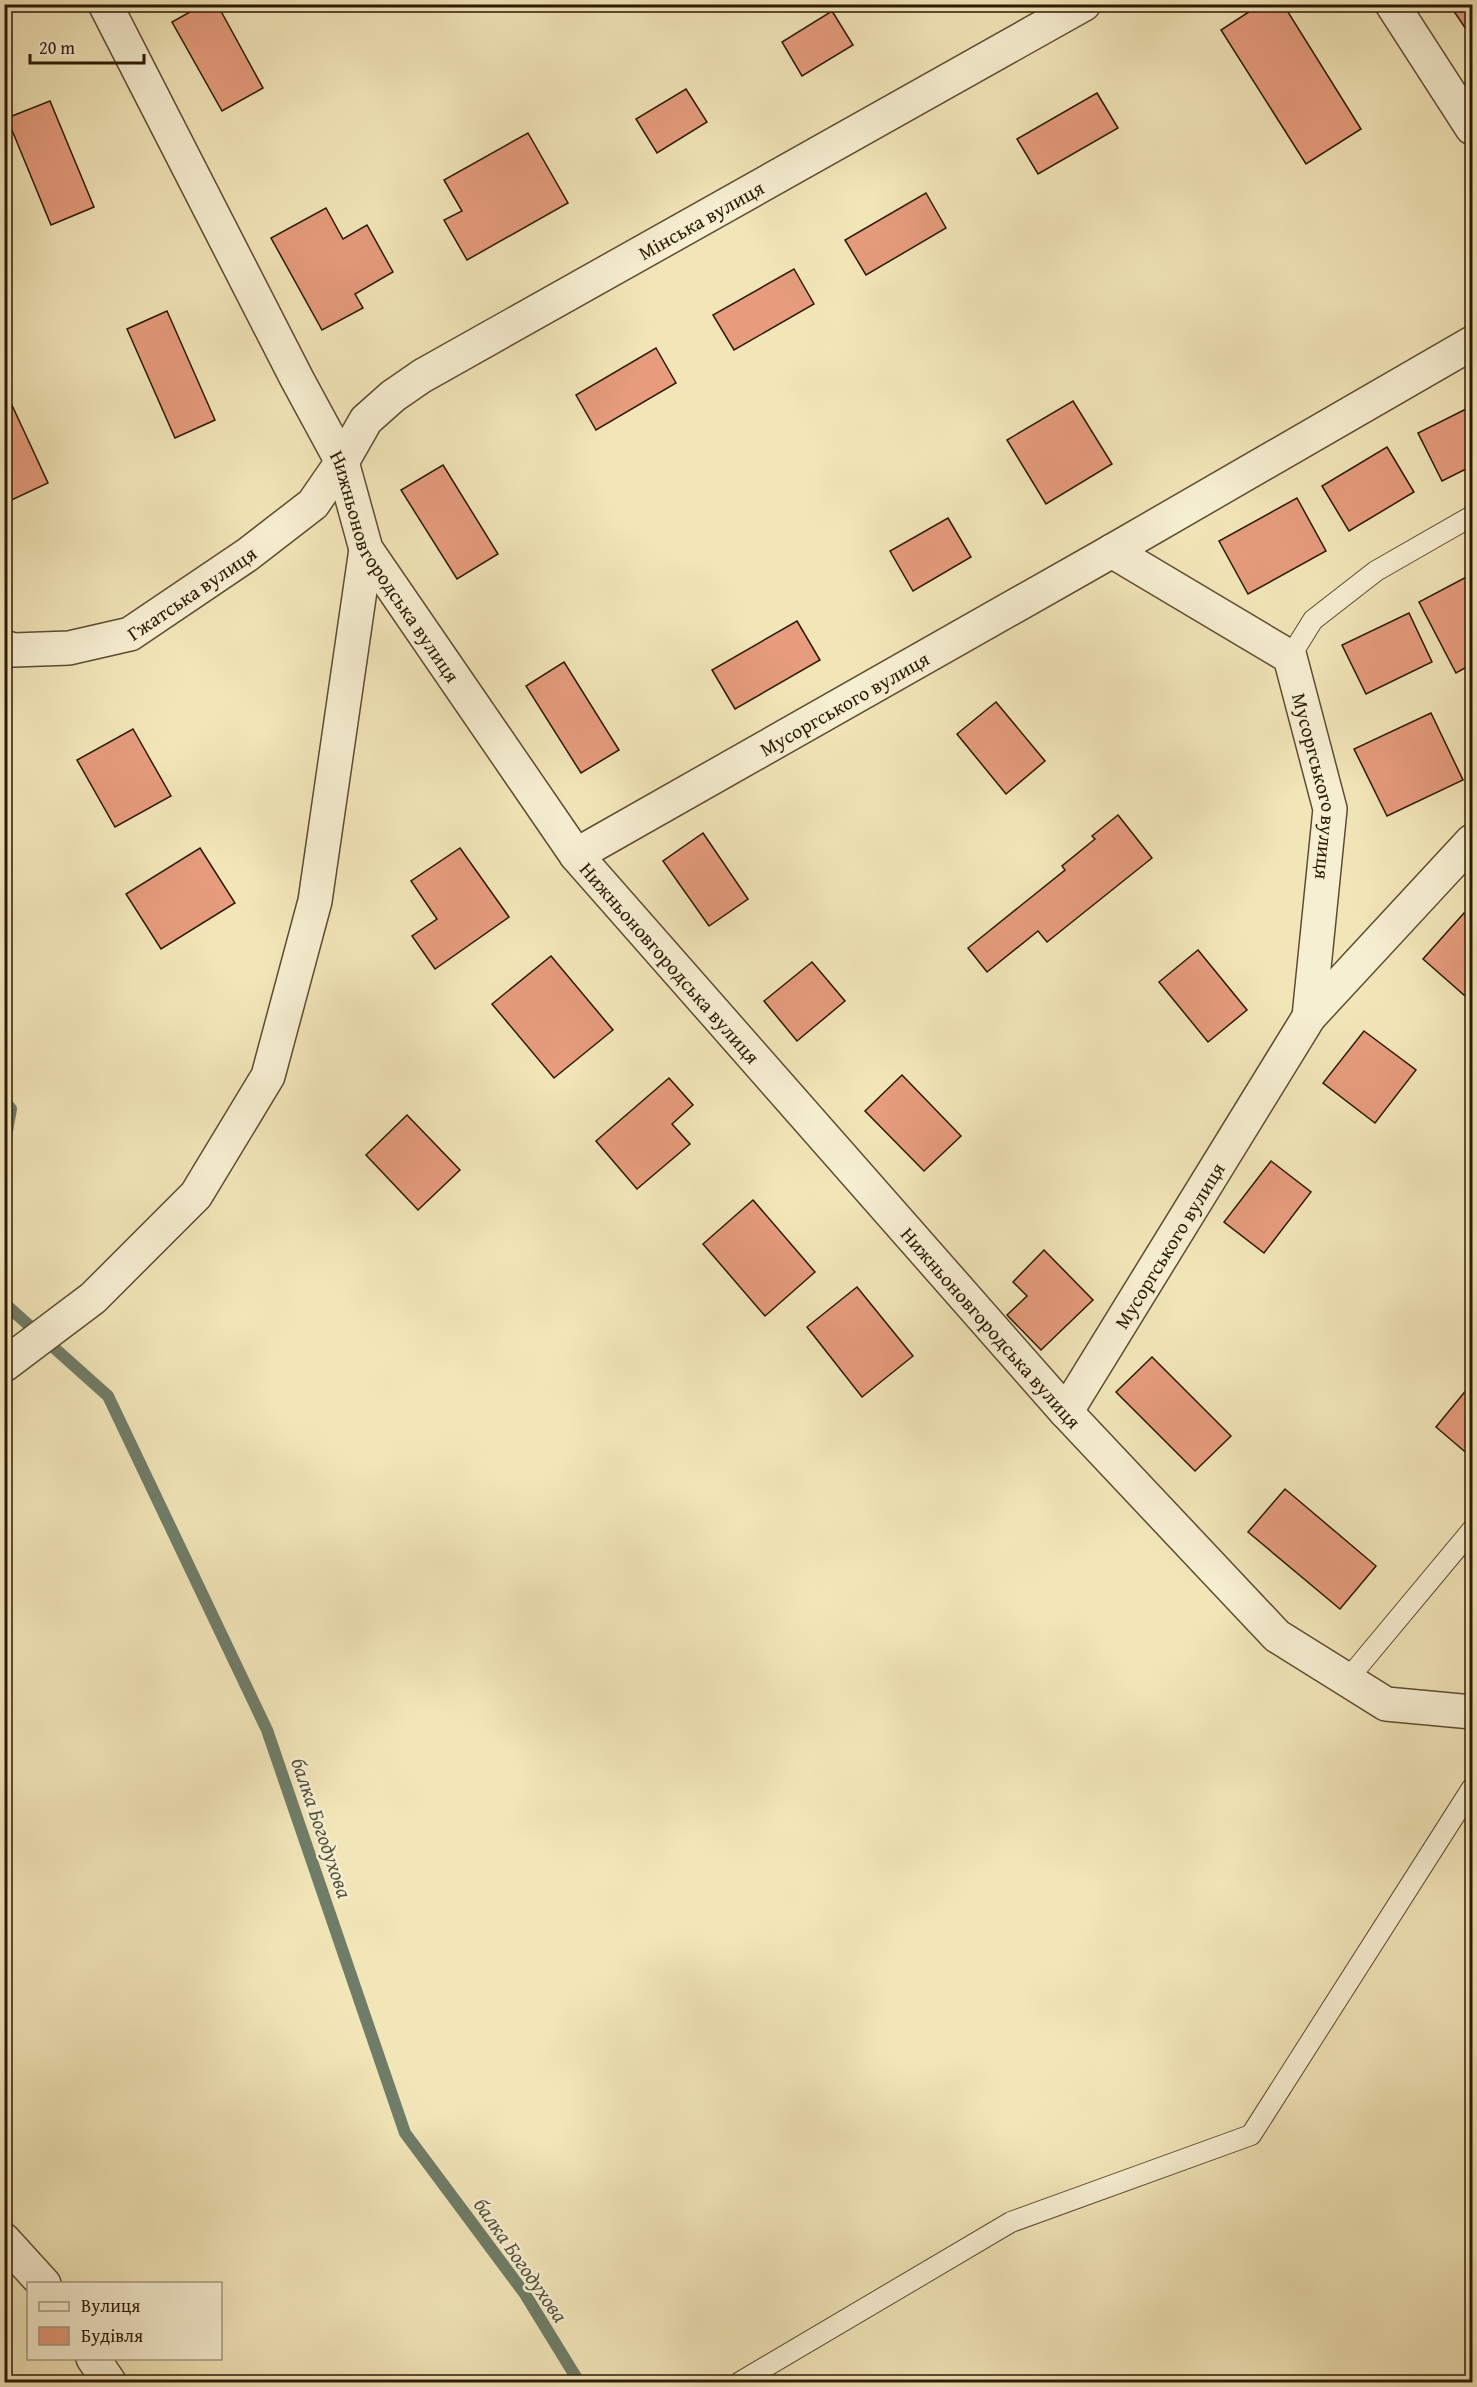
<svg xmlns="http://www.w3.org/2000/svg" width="1477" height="2387" viewBox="0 0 1477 2387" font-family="'Gentium Book Plus',serif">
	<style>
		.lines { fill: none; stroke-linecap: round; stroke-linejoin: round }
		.stream { stroke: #6f7d68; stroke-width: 12 }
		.building { fill: #e69c7d; stroke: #2b1903; stroke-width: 1.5 }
		.lane-casing { stroke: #5d4c30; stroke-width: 22 }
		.street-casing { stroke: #5d4c30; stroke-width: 36 }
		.lane { stroke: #f7efd2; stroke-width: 20 }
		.street { stroke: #f7efd2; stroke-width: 33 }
		.labels { text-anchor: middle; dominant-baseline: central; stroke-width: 5; stroke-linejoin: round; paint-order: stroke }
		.street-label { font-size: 20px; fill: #2b1903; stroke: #f7efd2 }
		.water-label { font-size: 21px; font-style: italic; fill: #53533e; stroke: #f7efd2 }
	</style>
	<rect width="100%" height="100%" fill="#f2e6b9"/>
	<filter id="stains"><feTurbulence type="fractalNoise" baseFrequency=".00333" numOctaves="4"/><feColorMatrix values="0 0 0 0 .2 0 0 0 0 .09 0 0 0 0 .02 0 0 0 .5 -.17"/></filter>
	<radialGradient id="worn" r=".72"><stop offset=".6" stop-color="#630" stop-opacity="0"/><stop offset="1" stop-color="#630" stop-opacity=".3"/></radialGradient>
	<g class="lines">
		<g class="stream">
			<path d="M 4,1100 L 11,1109 L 4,1147"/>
			<path d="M 4,1303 L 108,1396 L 267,1730 L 405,2133 L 525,2294 L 579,2382"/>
		</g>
	</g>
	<g class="building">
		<path d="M 204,4 L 217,4 L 263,88 L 222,111 L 172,22 Z"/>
		<path d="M 1261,4 L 1283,4 L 1361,129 L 1306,164 L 1221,30 Z"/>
		<path d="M 1449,4 L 1472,4 L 1472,38 Z"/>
		<path d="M 832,11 L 853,45 L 802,76 L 782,42 Z"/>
		<path d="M 686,89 L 707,122 L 657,153 L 636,119 Z"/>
		<path d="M 1097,93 L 1118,128 L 1038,174 L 1017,139 Z"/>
		<path d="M 50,101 L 94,207 L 51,225 L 7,118 Z"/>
		<path d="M 528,133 L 568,203 L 467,260 L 444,220 L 462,211 L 444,180 Z"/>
		<path d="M 926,193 L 946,228 L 866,275 L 845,240 Z"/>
		<path d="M 326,208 L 343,239 L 367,225 L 393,272 L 355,294 L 363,308 L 322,330 L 271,238 Z"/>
		<path d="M 794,269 L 814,304 L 734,350 L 713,315 Z"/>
		<path d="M 167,311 L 215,420 L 175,438 L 127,329 Z"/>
		<path d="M 656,348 L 676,383 L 596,430 L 576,395 Z"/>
		<path d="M 4,388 L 48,483 L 5,503 L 4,502 Z"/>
		<path d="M 1073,401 L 1112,464 L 1046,504 L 1007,440 Z"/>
		<path d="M 1472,406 L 1472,466 L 1442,481 L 1418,433 Z"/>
		<path d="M 1387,447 L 1414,492 L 1349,531 L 1322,486 Z"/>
		<path d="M 443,465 L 498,554 L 457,579 L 401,490 Z"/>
		<path d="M 1297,498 L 1326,551 L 1248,594 L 1219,541 Z"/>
		<path d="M 948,518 L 971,557 L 913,591 L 890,551 Z"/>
		<path d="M 1472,574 L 1472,664 L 1456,673 L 1419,602 Z"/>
		<path d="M 1409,613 L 1432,662 L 1366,694 L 1342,645 Z"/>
		<path d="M 797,621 L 820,660 L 735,709 L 712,670 Z"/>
		<path d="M 564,662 L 619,750 L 581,773 L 526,686 Z"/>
		<path d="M 996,702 L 1045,761 L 1006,794 L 957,734 Z"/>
		<path d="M 1431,713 L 1463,780 L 1387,816 L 1354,749 Z"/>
		<path d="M 133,729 L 171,796 L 115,827 L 77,760 Z"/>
		<path d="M 1118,815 L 1152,858 L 1047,942 L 1038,931 L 987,972 L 968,948 L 1065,870 L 1062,866 L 1095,839 L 1092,836 Z"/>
		<path d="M 703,833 L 748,899 L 709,926 L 663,861 Z"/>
		<path d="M 200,848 L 235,903 L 161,949 L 126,894 Z"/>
		<path d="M 460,848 L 509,917 L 435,969 L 412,936 L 437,919 L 411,881 Z"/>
		<path d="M 1464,913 L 1472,920 L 1472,1002 L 1423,959 Z"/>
		<path d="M 1198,950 L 1247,1010 L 1208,1042 L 1159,982 Z"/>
		<path d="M 551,956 L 613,1030 L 554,1078 L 492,1004 Z"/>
		<path d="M 812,962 L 845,1001 L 797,1041 L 764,1001 Z"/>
		<path d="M 1364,1031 L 1416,1070 L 1375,1123 L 1323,1083 Z"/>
		<path d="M 902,1075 L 961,1136 L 924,1171 L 865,1111 Z"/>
		<path d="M 669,1078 L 693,1105 L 672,1124 L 690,1144 L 637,1189 L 596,1141 Z"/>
		<path d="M 407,1115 L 460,1170 L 418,1210 L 366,1155 Z"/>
		<path d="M 1271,1161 L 1311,1192 L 1264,1253 L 1224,1222 Z"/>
		<path d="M 753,1200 L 815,1272 L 765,1316 L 703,1244 Z"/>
		<path d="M 1044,1250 L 1093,1300 L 1041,1350 L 1007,1315 L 1027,1296 L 1013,1282 Z"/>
		<path d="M 857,1287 L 913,1356 L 862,1397 L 807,1327 Z"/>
		<path d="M 1152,1357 L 1231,1436 L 1195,1471 L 1116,1392 Z"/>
		<path d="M 1472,1383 L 1472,1454 L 1470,1456 L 1436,1427 Z"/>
		<path d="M 1285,1489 L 1376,1566 L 1340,1609 L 1248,1532 Z"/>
	</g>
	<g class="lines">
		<defs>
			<g id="lane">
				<path d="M 1290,657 L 1313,620 L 1376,571 L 1472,516"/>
				<path d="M 1347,1680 L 1472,1530"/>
				<path d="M 740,2382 L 1011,2222 L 1251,2135 L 1472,1788"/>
			</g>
			<g id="street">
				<path id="s1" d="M 105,4 L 297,379 L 342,462 L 366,549 L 576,855 L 1066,1412 L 1277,1636 L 1386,1704 L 1472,1712"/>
				<path d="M 1392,4 L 1472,128"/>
				<path id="s2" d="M 1112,551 L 1290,657 L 1330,809 L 1309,1017"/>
				<path id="s3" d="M 4,647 L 14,650 L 69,648 L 130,634 L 247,555 L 313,504 L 342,462 L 366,420 L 393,396 L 422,376 L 1084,4"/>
				<path id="s4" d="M 576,855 L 1112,551 L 1472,343"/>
				<path d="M 4,1365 L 93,1298 L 196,1195 L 268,1076 L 315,901 L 366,549"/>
				<path id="s5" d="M 1066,1412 L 1309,1017 L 1472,841"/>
				<path d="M 4,2240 L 44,2284"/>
				<path d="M 93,2358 L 109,2382"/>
			</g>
		</defs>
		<use href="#lane" class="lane-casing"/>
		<use href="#street" class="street-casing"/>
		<use href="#lane" class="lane"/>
		<use href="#street" class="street"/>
	</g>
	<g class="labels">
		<g class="street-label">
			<text stroke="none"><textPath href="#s3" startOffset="843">Мінська вулиця</textPath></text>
			<text stroke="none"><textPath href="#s1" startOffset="634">Нижньоновгородська вулиця</textPath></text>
			<text stroke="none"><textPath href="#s3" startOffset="202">Гжатська вулиця</textPath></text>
			<text stroke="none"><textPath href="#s4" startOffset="308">Мусоргського вулиця</textPath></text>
			<text stroke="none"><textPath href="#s2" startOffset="340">Мусоргського вулиця</textPath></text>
			<text stroke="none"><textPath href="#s1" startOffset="1120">Нижньоновгородська вулиця</textPath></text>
			<text stroke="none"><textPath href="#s5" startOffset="196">Мусоргського вулиця</textPath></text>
			<text stroke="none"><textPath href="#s1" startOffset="1606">Нижньоновгородська вулиця</textPath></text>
		</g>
		<g class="water-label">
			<text transform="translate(322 1828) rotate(71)">балка Богодухова</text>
			<text transform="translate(521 2260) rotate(55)">балка Богодухова</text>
		</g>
	</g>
	<rect width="1477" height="2387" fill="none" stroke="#f2e6b9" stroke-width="24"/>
	<rect x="6" y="6" width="1465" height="2375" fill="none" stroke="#2b1903" stroke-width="3"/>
	<rect x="12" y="12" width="1453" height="2363" fill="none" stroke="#2b1903" stroke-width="1.5"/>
	<rect x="27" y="2282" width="195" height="78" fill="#f7efd2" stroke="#a5997f" stroke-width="1.5"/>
	<rect x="39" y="2302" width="30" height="9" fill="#f7efd2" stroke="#a5997f" stroke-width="1.5"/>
	<text x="81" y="2312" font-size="18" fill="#2b1903">Вулиця</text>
	<rect x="39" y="2327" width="30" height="18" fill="#e69c7d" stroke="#a5997f" stroke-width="1.5"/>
	<text x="81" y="2342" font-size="18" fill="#2b1903">Будівля</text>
	<path d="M30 54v9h114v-9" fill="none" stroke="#2b1903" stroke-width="3"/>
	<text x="39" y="54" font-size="18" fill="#2b1903" stroke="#f7efd2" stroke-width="4.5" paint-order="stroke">20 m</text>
	<rect width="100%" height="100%" filter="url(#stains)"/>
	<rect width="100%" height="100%" fill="url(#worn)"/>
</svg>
